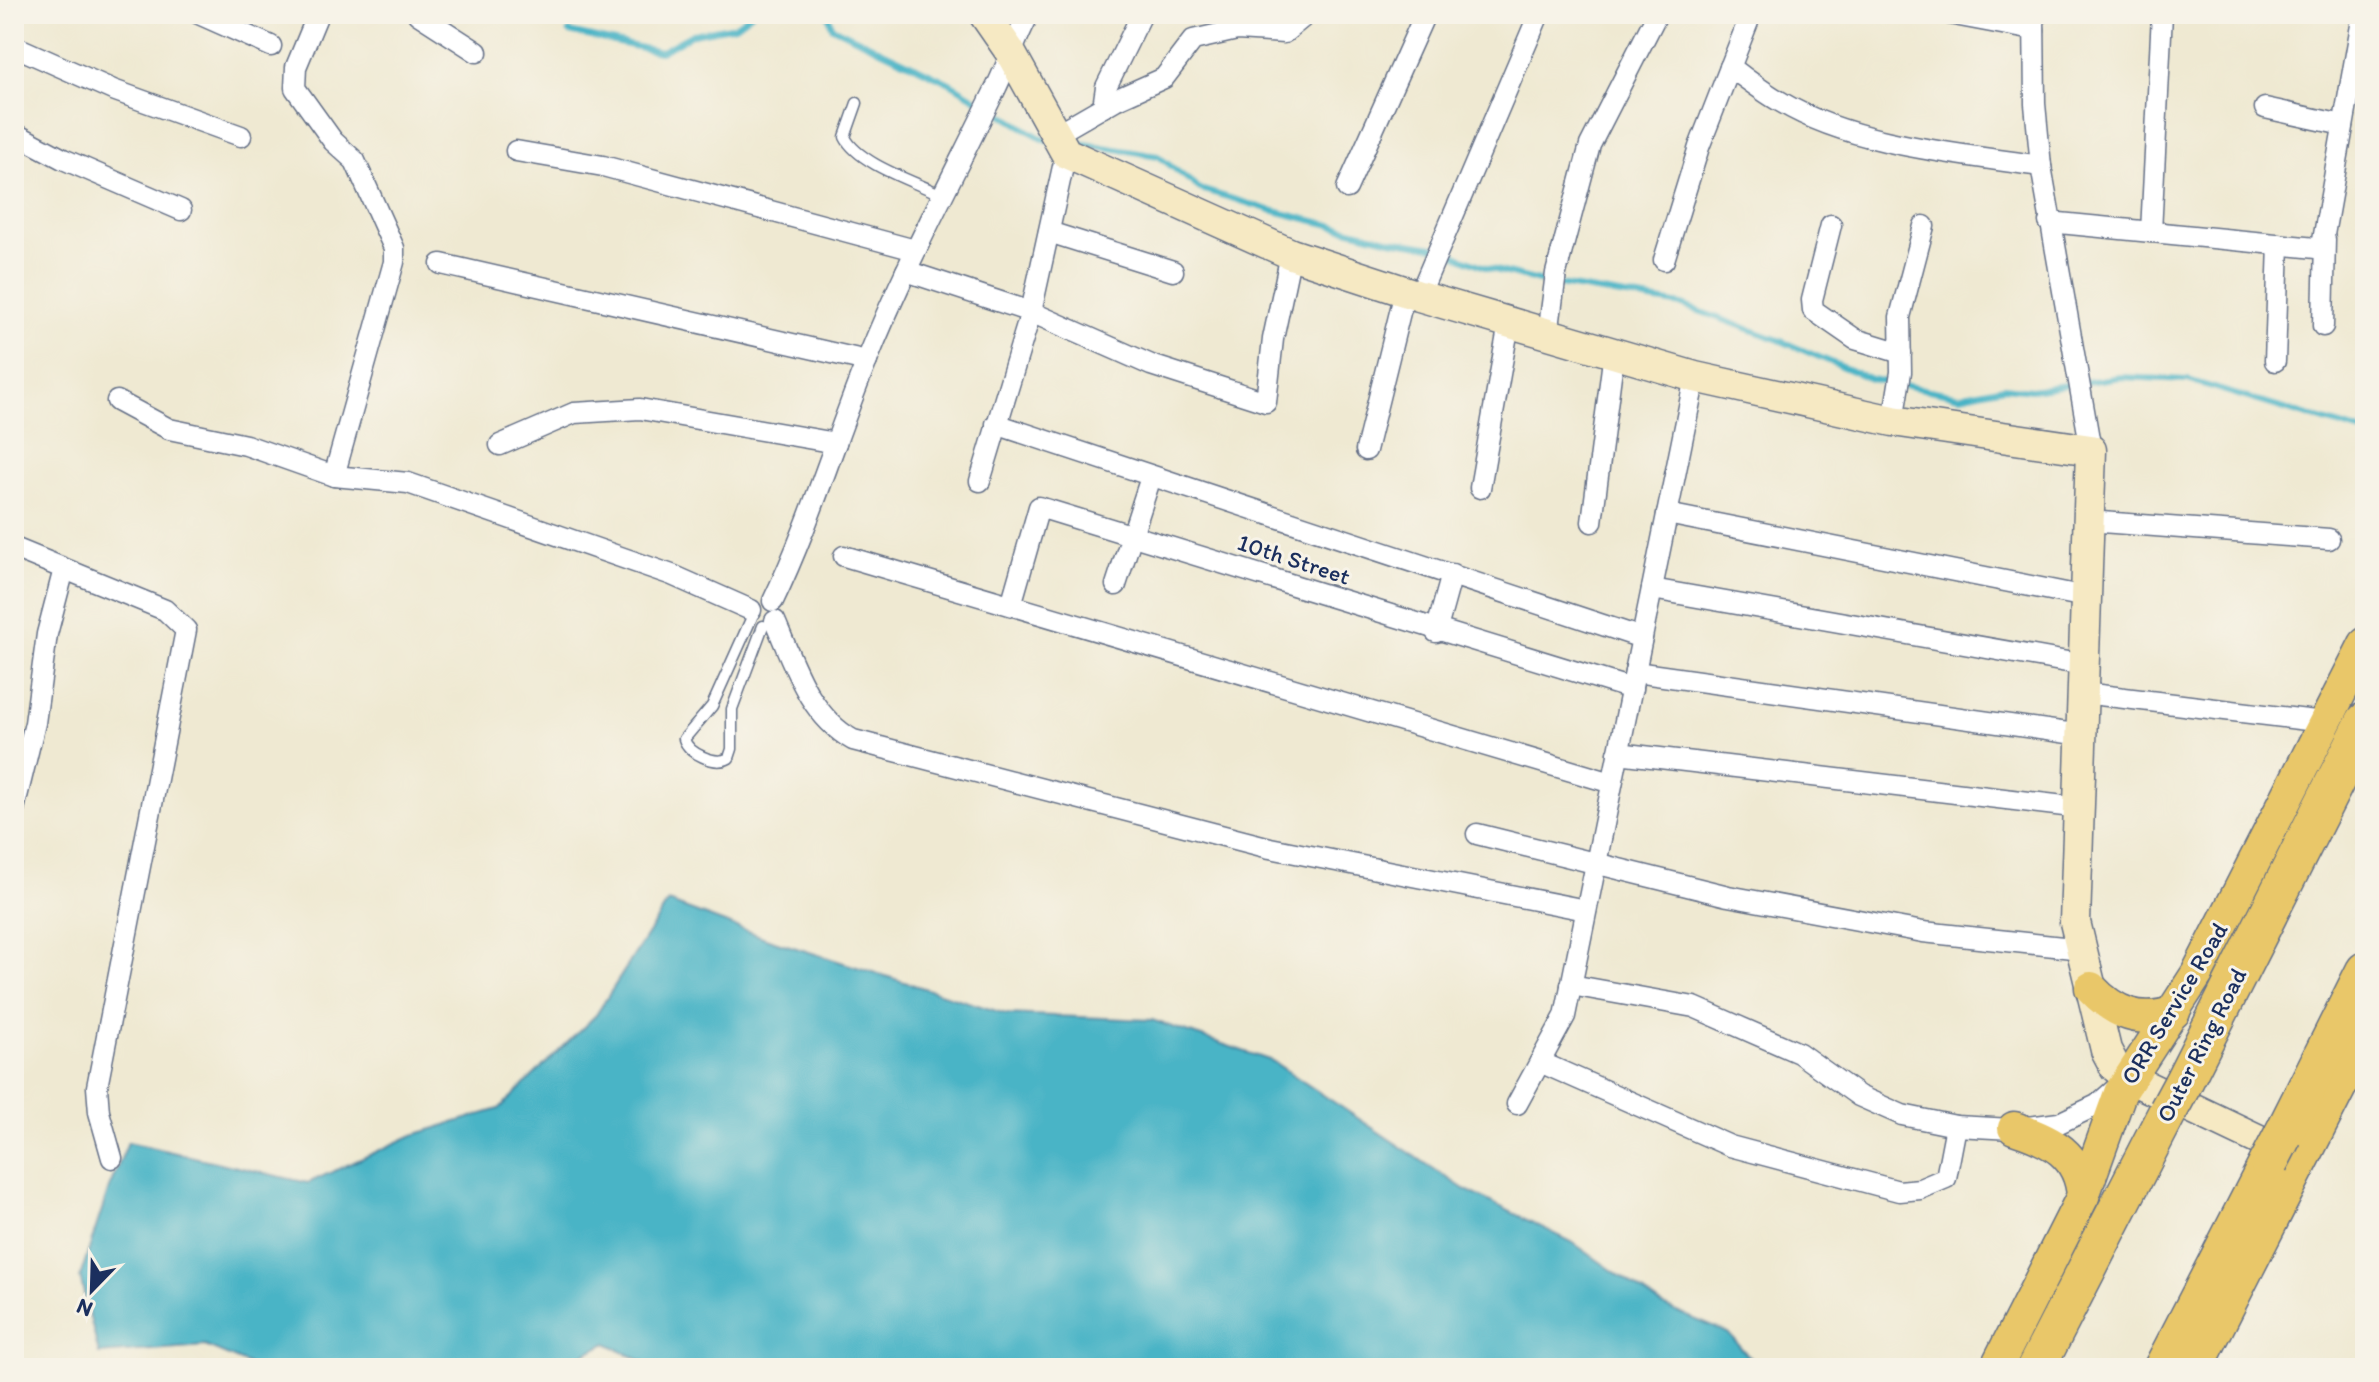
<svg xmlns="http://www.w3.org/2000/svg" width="2379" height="1382" viewBox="0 0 2379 1382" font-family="Itim,sans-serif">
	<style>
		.water { fill: #48b4c6; stroke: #327292; stroke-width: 2 }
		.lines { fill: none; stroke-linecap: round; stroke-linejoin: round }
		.stream { stroke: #48b4c6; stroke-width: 6 }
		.lane-casing { stroke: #657087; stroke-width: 13 }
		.street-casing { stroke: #657087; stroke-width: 23 }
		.secondary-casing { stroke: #657087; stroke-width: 33 }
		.primary-casing { stroke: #657087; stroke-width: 35 }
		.highway-casing { stroke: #657087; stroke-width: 41 }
		.lane { stroke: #fff; stroke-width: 10 }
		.street { stroke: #fff; stroke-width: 20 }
		.secondary { stroke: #f6e9c3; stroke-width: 30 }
		.primary { stroke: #e9c769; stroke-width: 32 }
		.highway { stroke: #e9c769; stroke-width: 38 }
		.highway-bridge-casing { stroke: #657087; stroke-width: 41; stroke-linecap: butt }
		.highway-bridge { stroke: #e9c769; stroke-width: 38 }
		.labels { text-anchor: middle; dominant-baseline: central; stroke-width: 6; stroke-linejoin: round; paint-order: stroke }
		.street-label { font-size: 24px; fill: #1b2f5e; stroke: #f7f3e8 }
	</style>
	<rect width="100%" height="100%" fill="#f7f3e8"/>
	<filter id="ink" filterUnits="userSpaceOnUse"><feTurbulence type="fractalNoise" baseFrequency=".0125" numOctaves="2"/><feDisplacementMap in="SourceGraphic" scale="16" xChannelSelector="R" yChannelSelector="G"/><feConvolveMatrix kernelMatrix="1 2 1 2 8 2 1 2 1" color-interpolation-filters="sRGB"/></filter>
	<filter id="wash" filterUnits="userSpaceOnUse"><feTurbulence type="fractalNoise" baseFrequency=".006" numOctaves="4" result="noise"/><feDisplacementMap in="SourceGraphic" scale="32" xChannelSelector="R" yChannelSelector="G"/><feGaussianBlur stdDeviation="1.8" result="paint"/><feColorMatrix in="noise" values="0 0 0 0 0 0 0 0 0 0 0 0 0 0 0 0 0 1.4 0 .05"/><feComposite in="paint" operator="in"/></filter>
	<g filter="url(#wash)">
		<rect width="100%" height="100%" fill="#efe9d2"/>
		<path class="water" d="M 668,902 L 771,940 L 1006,1014 L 1152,1020 L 1272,1061 L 1464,1189 L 1572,1242 L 1663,1306 L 1728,1333 L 1759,1368 L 655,1368 L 607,1343 L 555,1368 L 257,1368 L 205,1346 L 99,1354 L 80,1277 L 109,1188 L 128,1142 L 308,1183 L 413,1135 L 499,1109 L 596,1015 Z"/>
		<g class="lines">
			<g class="stream">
				<path d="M 828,14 L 832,27 L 950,83 L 1046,141"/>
				<path d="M 569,32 L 660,52 L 693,34 L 735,26 L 751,14"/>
				<path d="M 1073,142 L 1158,156 L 1200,189 L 1270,210 L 1391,240 L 1439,248 L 1487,268 L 1547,283 L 1682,305 L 1779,340 L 1871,379 L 1960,396 L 2004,387 L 2031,390 L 2120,377 L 2188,380 L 2365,433"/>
			</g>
		</g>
	</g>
	<g filter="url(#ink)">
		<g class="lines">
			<defs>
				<g id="lane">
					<path d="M 857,103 L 845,137 C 858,164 916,182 942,195"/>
					<path d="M 752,617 L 712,706 L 684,739 C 688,753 715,766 729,758 L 732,749 L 732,709 L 763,626"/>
				</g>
				<g id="street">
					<path d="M 199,14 L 271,46"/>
					<path d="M 318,14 L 296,67 L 295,88 L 333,141 L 355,161 L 394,248 L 394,262 L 334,476"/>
					<path d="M 418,14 L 477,52"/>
					<path d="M 1949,14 L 2034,30"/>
					<path d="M 2034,14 L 2035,104 L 2041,166 L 2091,450"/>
					<path d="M 14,46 L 113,90 L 241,136"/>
					<path d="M 1730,67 C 1747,79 1763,92 1781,102 C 1852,145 1959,154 2041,166"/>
					<path d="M 1103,107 L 1106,87 L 1142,14"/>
					<path d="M 2265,108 L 2343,125"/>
					<path d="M 14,133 L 63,159 L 181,210"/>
					<path d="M 1056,134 L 1115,100 L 1164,78 L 1193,40 L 1237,30 L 1284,33 L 1307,14"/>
					<path d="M 516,151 L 603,166 L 915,250"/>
					<path d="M 1347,188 L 1425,14"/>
					<path d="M 2049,222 L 2316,248 L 2322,246 L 2363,14"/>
					<path d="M 1831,225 L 1812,300 L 1813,310 L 1855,339 L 1901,353"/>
					<path d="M 1049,232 L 1173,271"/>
					<path d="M 2151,232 L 2162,14"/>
					<path d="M 1664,260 L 1699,147 L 1751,14"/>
					<path d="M 441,264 L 867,361"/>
					<path d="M 906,271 L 1031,312 L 1151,365 L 1266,402 L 1273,339 L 1291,254"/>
					<path d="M 1419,296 L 1539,14"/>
					<path d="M 2323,326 L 2325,239"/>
					<path d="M 1548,335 L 1556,273 L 1590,145 L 1657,14"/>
					<path d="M 2275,361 L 2279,244"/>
					<path d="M 117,401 L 169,429 L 246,445 L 334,476 L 408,483 L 672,575 L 751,610"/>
					<path d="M 1893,421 L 1901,372 L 1900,317 L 1924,226"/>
					<path d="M 996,424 L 1642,638"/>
					<path d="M 500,445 L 574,413 L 640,409 L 836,443"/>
					<path d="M 1366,450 L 1405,292"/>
					<path d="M 980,481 L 1031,312 L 1066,153"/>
					<path d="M 1480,488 L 1509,323"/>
					<path d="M 1667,514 L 2086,597"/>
					<path d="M 2088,521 L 2329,539"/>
					<path d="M 1592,522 L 1614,352"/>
					<path d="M 14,548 L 165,610 L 186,630 L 97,1087 L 99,1112 L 112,1158"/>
					<path d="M 844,556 L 1612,783"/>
					<path d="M 1116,585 L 1151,477"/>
					<path d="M 1652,589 L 2084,665"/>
					<path d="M 773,601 C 810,524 834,442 866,363 C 903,270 950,182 994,92 C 1007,66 1015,40 1029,14"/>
					<path d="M 1011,605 L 1039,507 L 1632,689"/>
					<path d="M 775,621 C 794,665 809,715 853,740 L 1270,848 L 1586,910"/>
					<path d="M 1436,632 L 1452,574"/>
					<path d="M 1635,672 L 2082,735"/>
					<path d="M 2083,693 L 2324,722"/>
					<path d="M 1618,753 L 2081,808"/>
					<path d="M 14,809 L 35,723 L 47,634 L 64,569"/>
					<path d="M 1477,834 L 1728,896 L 1923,932 L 2082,949"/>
					<path d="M 1571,985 L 1694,1007 L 1799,1053 L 1859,1096 L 1902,1115 L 1956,1126 L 2012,1129 L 2059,1123 L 2097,1105 L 2120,1085"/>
					<path d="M 1540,1062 L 1730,1146 L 1899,1191 L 1920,1189 L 1946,1178 L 1956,1126"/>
					<path d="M 1517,1104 L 1565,1016 L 1695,377"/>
				</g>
				<path id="secondary" d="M 984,14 L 1009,50 L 1066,153 L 1291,254 L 1419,296 L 1695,377 L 1893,421 L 2091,450 L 2075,922 L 2106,1050 L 2115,1067 L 2129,1078 L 2297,1158"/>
				<g id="primary">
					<path d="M 2091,988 C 2114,1013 2141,1024 2174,1012"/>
					<path d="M 2014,1128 C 2051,1140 2080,1154 2083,1196"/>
					<path d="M 1996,1368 L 2083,1196 L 2120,1093 L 2197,974 L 2365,644"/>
					<path d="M 2197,1368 L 2365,1038"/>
				</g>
				<g id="highway">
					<path d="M 2182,1085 L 2365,722"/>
					<path d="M 2283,1135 L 2365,971"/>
					<path d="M 2036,1368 L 2168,1111"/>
					<path d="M 2163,1368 L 2269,1162"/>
				</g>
			</defs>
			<use href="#lane" class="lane-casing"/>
			<use href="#street" class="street-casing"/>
			<use href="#secondary" class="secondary-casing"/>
			<use href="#primary" class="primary-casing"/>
			<use href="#highway" class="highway-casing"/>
			<use href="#lane" class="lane"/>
			<use href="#street" class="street"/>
			<use href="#secondary" class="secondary"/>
			<use href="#primary" class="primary"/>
			<use href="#highway" class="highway"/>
			<defs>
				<g id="highway-bridge">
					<path d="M 2168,1111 L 2182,1085"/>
					<path d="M 2269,1162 L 2283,1135"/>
				</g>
			</defs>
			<use href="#highway-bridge" class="highway-bridge-casing"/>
			<use href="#highway-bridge" class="highway-bridge"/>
		</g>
	</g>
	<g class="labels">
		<g class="street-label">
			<text transform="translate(1294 559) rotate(18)">10th Street</text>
			<text transform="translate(2174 1003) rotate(-59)">ORR Service Road</text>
			<text transform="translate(2201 1045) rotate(-63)">Outer Ring Road</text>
		</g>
	</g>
	<rect width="2379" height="1382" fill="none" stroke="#f7f3e8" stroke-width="48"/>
	<g transform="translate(92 1290) rotate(203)" stroke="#f7f3e8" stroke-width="6" paint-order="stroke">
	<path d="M0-6L14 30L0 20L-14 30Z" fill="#1b2f5e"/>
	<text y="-12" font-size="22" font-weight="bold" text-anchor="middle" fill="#1b2f5e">N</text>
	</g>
</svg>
